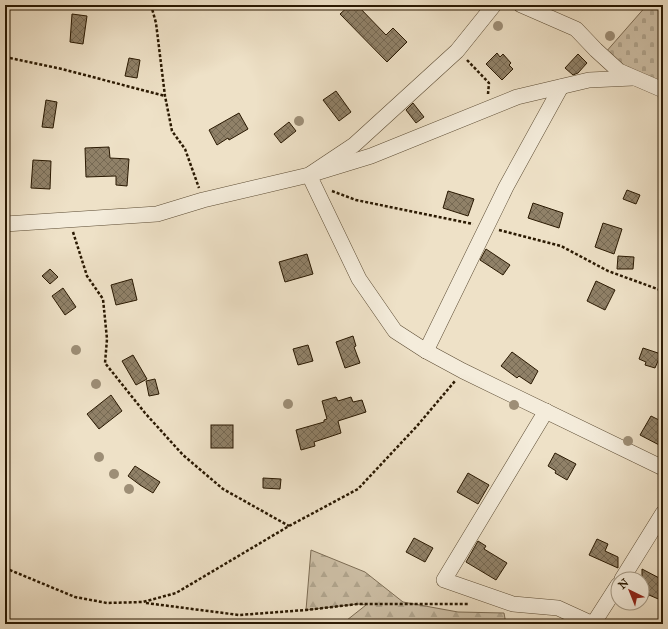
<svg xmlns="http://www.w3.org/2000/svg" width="668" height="629" viewBox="0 0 668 629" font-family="'IM FELL Great Primer',serif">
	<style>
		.forest { fill: url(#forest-firs); stroke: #7c6c54 }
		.cemetery { fill: url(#cemetery-stones); stroke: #7c6c54 }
		.building { fill: url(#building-cross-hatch); stroke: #2a1902 }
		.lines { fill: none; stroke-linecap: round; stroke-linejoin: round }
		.street-casing { stroke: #5b4b33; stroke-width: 16 }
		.path { stroke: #2a1902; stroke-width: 2.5; stroke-dasharray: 3 2; stroke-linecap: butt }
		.street { stroke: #f4ecdb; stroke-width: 15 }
		.tree { fill: #9d8e76 }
	</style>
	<defs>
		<pattern id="forest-firs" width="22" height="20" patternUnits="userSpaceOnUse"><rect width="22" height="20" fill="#cdbfa6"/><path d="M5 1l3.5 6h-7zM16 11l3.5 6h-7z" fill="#b0a48d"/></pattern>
		<pattern id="cemetery-stones" width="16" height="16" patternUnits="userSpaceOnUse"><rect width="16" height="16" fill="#cdbfa6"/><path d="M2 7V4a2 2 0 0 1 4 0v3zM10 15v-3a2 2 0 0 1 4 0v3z" fill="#b0a48d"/></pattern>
		<pattern id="building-cross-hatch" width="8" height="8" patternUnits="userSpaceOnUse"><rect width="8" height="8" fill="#908168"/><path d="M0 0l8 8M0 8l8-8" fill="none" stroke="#766953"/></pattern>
	</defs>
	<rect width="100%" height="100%" fill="#eee1c7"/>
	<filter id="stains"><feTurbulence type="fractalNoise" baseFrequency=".005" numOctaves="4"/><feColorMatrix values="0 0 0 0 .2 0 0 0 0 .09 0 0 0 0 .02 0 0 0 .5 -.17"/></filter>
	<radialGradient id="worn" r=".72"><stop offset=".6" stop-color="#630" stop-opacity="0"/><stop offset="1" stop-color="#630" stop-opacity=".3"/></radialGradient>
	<path class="forest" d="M 311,550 L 365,572 L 403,602 L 458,612 L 504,613 L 506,624 L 342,624 L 366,605 L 358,604 L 306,610 Z"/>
	<path class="cemetery" d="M 647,5 L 663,5 L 663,85 L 631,73 L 605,53 Z"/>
	<g class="building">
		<path d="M 350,5 L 357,5 L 386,35 L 393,28 L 407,42 L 387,62 L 340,14 Z"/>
		<path d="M 72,14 L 87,16 L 83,44 L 70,42 Z"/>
		<path d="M 497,53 L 500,57 L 503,54 L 511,63 L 509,65 L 513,69 L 502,80 L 486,64 Z"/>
		<path d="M 578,54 L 587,63 L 578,73 L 573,75 L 565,68 Z"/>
		<path d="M 129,58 L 140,60 L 137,78 L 125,76 Z"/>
		<path d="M 336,91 L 351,112 L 339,121 L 323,100 Z"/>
		<path d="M 46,100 L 57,102 L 53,128 L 42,127 Z"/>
		<path d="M 413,103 L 424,117 L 416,123 L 406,110 Z"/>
		<path d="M 239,113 L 248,129 L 229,140 L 228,138 L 217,145 L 209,130 Z"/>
		<path d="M 289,122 L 296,131 L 281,143 L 274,134 Z"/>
		<path d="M 109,147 L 110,158 L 129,159 L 127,186 L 116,185 L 116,176 L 86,177 L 85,148 Z"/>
		<path d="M 33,160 L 51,161 L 50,189 L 31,188 Z"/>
		<path d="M 627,190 L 640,195 L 636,204 L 623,199 Z"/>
		<path d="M 448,191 L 474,199 L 468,216 L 443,208 Z"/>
		<path d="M 533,203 L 563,213 L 559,228 L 528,218 Z"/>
		<path d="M 603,223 L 622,229 L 614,254 L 595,247 Z"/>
		<path d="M 486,249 L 510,265 L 503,275 L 480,260 Z"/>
		<path d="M 307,254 L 313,274 L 285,282 L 279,262 Z"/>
		<path d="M 618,256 L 634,257 L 633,269 L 617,269 Z"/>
		<path d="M 50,269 L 58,277 L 50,284 L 42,276 Z"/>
		<path d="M 132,279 L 137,300 L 116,305 L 111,285 Z"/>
		<path d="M 596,281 L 615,290 L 605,310 L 587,301 Z"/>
		<path d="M 63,288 L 76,307 L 65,315 L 52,296 Z"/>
		<path d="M 353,336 L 356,346 L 354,347 L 360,363 L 345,368 L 336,342 Z"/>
		<path d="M 308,345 L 313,361 L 298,365 L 293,349 Z"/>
		<path d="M 643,348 L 661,354 L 655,368 L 645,365 L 646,362 L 639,359 Z"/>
		<path d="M 512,352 L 538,371 L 531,384 L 519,376 L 517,378 L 501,366 Z"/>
		<path d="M 133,355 L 147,379 L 136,385 L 122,361 Z"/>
		<path d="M 155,379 L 159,394 L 149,396 L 146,381 Z"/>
		<path d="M 111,395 L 122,411 L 99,429 L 87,414 Z"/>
		<path d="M 336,397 L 338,401 L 351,397 L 353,402 L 362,400 L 366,412 L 338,421 L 341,433 L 314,442 L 315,446 L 301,450 L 296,430 L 324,422 L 324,420 L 327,419 L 322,401 Z"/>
		<path d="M 651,416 L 663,422 L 663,447 L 640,435 Z"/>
		<rect x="211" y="425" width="22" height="23"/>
		<path d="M 555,453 L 576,464 L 567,480 L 555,473 L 556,471 L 548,466 Z"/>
		<path d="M 135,466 L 160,482 L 153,493 L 140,485 L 128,476 Z"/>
		<path d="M 468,473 L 489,485 L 478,504 L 457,492 Z"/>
		<path d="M 263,478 L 281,479 L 280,489 L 263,488 Z"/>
		<path d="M 414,538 L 433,548 L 425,562 L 406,552 Z"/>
		<path d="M 597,539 L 608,544 L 605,551 L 618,557 L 618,568 L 589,555 Z"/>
		<path d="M 478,541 L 486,546 L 484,549 L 507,563 L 496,580 L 466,562 Z"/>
		<path d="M 642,569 L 663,580 L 663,601 L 649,595 L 642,605 Z"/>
	</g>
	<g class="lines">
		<defs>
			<g id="street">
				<path d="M 521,5 L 576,29 L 596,50 L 619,71 L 663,90"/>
				<path d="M 633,78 L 589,80 L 517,97 L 371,156 L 309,175 L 359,279 L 395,331 L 426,351 L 463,371 L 663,468"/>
				<path d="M 5,224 L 157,214 L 203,200 L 309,175 L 354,145 L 457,51 L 494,5"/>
				<path d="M 426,351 L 506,187 L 561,87"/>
				<path d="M 546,411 L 444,580 L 513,604 L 558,608 L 593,624"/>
				<path d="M 622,579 L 663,513"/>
				<path d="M 593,624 L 618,585"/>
			</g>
		</defs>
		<use href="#street" class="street-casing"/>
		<g class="path">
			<path d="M 151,5 L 156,23 L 165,96 L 172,131 L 185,149 L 199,188"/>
			<path d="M 5,57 L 62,69 L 165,96"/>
			<path d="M 467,60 L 489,83 L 488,94"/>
			<path d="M 332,191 L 356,200 L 473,224"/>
			<path d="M 499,230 L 561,246 L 608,271 L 663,291"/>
			<path d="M 73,232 L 87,276 L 103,299 L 107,339 L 105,363 L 145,413 L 183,455 L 223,489 L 289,526"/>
			<path d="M 5,568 L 75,597 L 107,603 L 143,602 L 176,593 L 289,526 L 358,489 L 417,426 L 455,381"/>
			<path d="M 146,603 L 239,615 L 306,610 L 358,604 L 469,604"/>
		</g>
		<use href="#street" class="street"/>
	</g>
	<g class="tree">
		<circle cx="498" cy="26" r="5"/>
		<circle cx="610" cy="36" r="5"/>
		<circle cx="299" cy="121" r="5"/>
		<circle cx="76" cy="350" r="5"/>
		<circle cx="96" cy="384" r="5"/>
		<circle cx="288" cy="404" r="5"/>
		<circle cx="514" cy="405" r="5"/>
		<circle cx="628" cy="441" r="5"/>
		<circle cx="99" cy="457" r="5"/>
		<circle cx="114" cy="474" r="5"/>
		<circle cx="129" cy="489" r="5"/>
	</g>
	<rect width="668" height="629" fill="none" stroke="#eee1c7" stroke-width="20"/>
	<rect x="6" y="6" width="656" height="617" fill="none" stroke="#2a1902" stroke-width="2"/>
	<rect x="10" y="10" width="648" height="609" fill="none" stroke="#2a1902"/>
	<g transform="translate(630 591) rotate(317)"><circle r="19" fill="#f4ecdb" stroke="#a39884"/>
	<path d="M0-3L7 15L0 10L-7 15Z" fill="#8f2418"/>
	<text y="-6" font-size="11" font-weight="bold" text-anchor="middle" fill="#2a1902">N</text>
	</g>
	<rect width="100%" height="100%" filter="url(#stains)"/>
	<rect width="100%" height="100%" fill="url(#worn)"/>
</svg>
